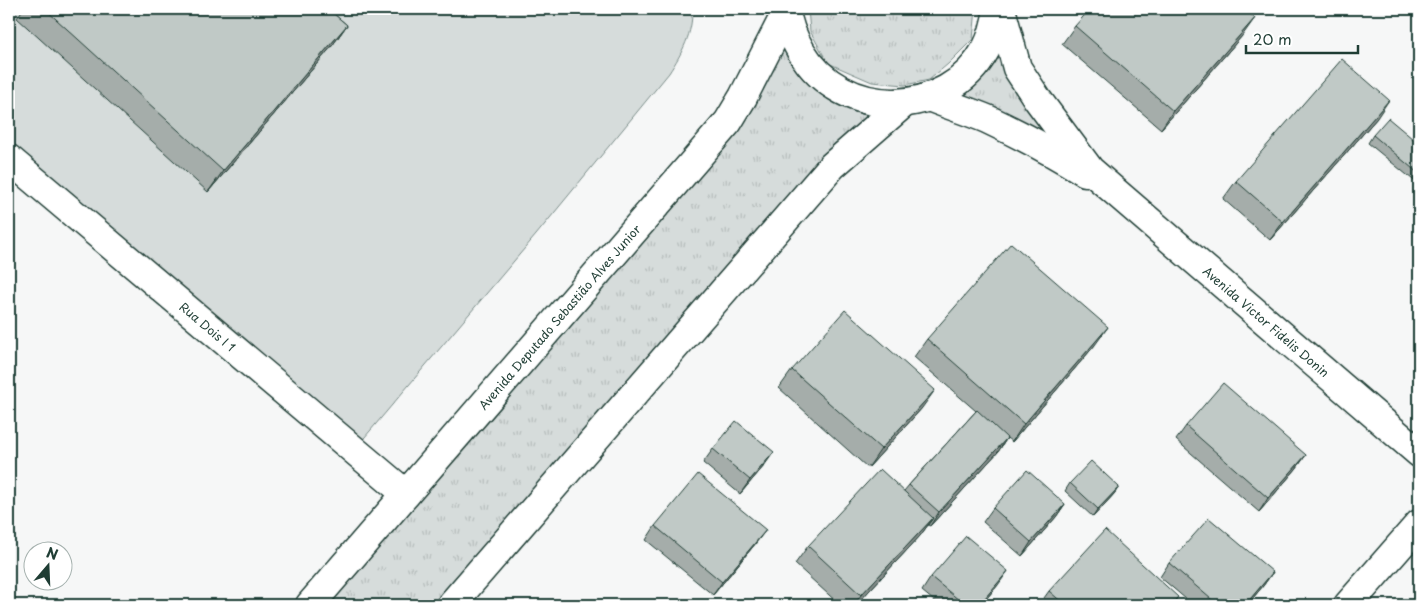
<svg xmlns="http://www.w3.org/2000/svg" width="1428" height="614" viewBox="0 0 1428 614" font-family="'Playpen Sans',sans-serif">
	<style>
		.grass { fill: url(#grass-tufts); stroke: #7a8c88 }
		.garden { fill: #d6dcdb; stroke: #7a8c88 }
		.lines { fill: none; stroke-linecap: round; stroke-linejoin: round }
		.minor-casing { stroke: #1f3d34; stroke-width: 31 }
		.tertiary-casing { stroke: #1f3d34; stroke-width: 31 }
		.minor { stroke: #fff; stroke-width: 28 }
		.tertiary { stroke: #fff; stroke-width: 28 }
		.wall { fill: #a5adaa; stroke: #1f3d34 }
		.shaded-wall { fill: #868d8b; stroke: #1f3d34 }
		.building { fill: #c0c9c6; stroke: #1f3d34 }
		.labels { text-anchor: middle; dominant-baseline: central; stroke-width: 4; stroke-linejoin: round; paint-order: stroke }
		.street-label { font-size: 12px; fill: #1f3d34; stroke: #fff }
	</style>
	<defs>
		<pattern id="grass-tufts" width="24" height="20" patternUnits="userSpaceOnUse" patternTransform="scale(1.25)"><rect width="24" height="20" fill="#d6dcdb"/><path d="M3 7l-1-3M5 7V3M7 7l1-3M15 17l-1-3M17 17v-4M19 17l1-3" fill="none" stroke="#b7bebd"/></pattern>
	</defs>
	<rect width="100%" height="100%" fill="#f6f7f7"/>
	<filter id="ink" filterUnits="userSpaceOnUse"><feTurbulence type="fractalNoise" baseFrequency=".02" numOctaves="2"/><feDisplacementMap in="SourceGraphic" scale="10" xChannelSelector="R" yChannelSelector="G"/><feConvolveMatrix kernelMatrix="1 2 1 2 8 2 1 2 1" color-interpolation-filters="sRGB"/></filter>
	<g filter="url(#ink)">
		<g class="grass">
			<path d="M 808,9 L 976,9 L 973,39 L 948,64 L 929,80 L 905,85 L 872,82 L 828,63 L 810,31 Z"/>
			<path d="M 783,42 L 886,109 L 442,605 L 328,605 L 519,381 L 743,125 Z"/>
			<path d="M 999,42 L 1060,145 L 952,96 Z"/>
		</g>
		<path class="garden" d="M 9,9 L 692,9 C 693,33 682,53 669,73 L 536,235 L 359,444 L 230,338 L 9,145 Z"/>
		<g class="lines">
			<defs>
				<g id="minor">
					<path id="s1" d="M 9,159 L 406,494"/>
					<path d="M 1348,605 L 1419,524"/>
				</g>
				<g id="tertiary">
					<path d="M 786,9 C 787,23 794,39 801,51 C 842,121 947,120 986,49 C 993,36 996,22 998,9"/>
					<path id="s2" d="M 1001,9 L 1017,68 L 1038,100 L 1090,170 L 1419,453"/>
					<path d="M 929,97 C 948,105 968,111 987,119 C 1021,135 1053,152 1085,172"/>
					<path id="s3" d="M 310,605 L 728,122 L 743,97 L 786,13"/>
					<path d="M 451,605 L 832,166 L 903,104"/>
				</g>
			</defs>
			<use href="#minor" class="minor-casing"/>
			<use href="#tertiary" class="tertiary-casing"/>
			<use href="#minor" class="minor"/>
			<use href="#tertiary" class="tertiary"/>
		</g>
		<g class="wall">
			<path d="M 23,9 L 328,9 L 347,25 L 332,46 L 208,192 L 17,18 Z"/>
			<path d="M 1075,26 L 1242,36 L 1161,129 L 1062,44 Z"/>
			<path d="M 1377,118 L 1270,240 L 1223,199 L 1236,181 Z"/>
			<path d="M 1373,135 L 1419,144 L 1419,183 L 1418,184 L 1368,143 Z"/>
			<path d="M 927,339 L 1095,345 L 1012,442 L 1007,438 L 998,452 L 930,526 L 928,525 L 920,536 L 856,605 L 840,605 L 795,564 L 808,546 L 904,491 L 909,485 L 976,411 L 914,357 Z"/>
			<path d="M 792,370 L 922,408 L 868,468 L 779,388 Z"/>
			<path d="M 1186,426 L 1306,455 L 1296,469 L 1259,512 L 1176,440 Z"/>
			<path d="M 713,449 L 764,466 L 740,494 L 703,463 Z"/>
			<path d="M 1070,483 L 1119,487 L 1114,494 L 1093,517 L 1065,491 Z"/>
			<path d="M 1065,504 L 1056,517 L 1022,556 L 983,522 L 993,508 Z"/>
			<path d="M 655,526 L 756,543 L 713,595 L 646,540 Z"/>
			<path d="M 1169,563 L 1273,572 L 1263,586 L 1247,605 L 1193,605 L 1160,577 Z"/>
			<path d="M 931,577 L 998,585 L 981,605 L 939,605 L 922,591 Z"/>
			<path d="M 1049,591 L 1178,597 L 1172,605 L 1039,605 Z"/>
		</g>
		<g class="shaded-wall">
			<path d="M 1255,18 L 1242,36 L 1161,129 L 1173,111 Z"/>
			<path d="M 347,25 L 332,46 L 208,192 L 223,171 Z"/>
			<path d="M 1389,100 L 1377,118 L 1270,240 L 1283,222 Z"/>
			<path d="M 1108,327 L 1095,345 L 1012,442 L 1024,424 Z"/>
			<path d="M 935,390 L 922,408 L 868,468 L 881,449 Z"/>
			<path d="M 1007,438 L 998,452 L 930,526 L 939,512 Z"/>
			<path d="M 774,452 L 764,466 L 740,494 L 750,480 Z"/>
			<path d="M 1306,455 L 1296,469 L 1259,512 L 1268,498 Z"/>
			<path d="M 1119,487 L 1114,494 L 1093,517 L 1098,509 Z"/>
			<path d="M 1065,504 L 1056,517 L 1022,556 L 1031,542 Z"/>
			<path d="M 933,518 L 920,536 L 856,605 L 854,605 L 861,595 Z"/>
			<path d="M 766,530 L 756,543 L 713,595 L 722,582 Z"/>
			<path d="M 1008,571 L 998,585 L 981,605 L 979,605 Z"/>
			<path d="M 1273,572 L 1263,586 L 1247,605 L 1245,605 Z"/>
		</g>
		<g class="building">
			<path d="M 45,9 L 328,9 L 347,25 L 223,171 Z"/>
			<path d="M 1090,9 L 1244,9 L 1255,18 L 1173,111 L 1075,26 Z"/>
			<path d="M 1342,59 L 1389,100 L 1283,222 L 1236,181 Z"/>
			<path d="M 1388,118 L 1419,144 L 1419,174 L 1373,135 Z"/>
			<path d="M 1011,243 L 1108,327 L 1024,424 L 927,339 Z"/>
			<path d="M 845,310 L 935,390 L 881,449 L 792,370 Z"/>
			<path d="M 1223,383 L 1306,455 L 1268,498 L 1186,426 Z"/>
			<path d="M 977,410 L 1007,438 L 939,512 L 909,485 Z"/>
			<path d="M 736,421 L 774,452 L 750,480 L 713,449 Z"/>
			<path d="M 1091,461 L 1119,487 L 1098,509 L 1070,483 Z"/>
			<path d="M 880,469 L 933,518 L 861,595 L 808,546 Z"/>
			<path d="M 1027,470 L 1065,504 L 1031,542 L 993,508 Z"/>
			<path d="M 698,474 L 766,530 L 722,582 L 655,526 Z"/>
			<path d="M 1209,518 L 1273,572 L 1245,605 L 1218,605 L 1169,563 Z"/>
			<path d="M 1105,530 L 1178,597 L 1170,605 L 1065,605 L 1049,591 Z"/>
			<path d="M 966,536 L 1008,571 L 979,605 L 965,605 L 931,577 Z"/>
		</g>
	</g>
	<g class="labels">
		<g class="street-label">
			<text stroke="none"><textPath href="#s3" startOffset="381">Avenida Deputado Sebastião Alves Junior</textPath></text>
			<text stroke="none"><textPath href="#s2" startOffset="419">Avenida Victor Fidelis Donin</textPath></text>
			<text stroke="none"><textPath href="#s1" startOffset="260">Rua Dois I 1</textPath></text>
		</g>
	</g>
	<rect width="1428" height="614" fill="none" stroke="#fff" stroke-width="30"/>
	<rect x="15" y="15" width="1398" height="584" fill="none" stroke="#1f3d34" stroke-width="2" filter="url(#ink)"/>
	<g transform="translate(48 566) rotate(19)"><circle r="24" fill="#ffffff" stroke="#a5b1ae"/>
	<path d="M0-4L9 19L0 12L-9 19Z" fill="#1f3d34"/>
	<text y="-8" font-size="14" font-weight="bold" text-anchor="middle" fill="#1f3d34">N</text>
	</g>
	<path d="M1246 45v8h112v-8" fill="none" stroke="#1f3d34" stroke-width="2.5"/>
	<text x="1253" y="45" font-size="15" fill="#1f3d34" stroke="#ffffff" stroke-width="4" paint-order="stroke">20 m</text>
</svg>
